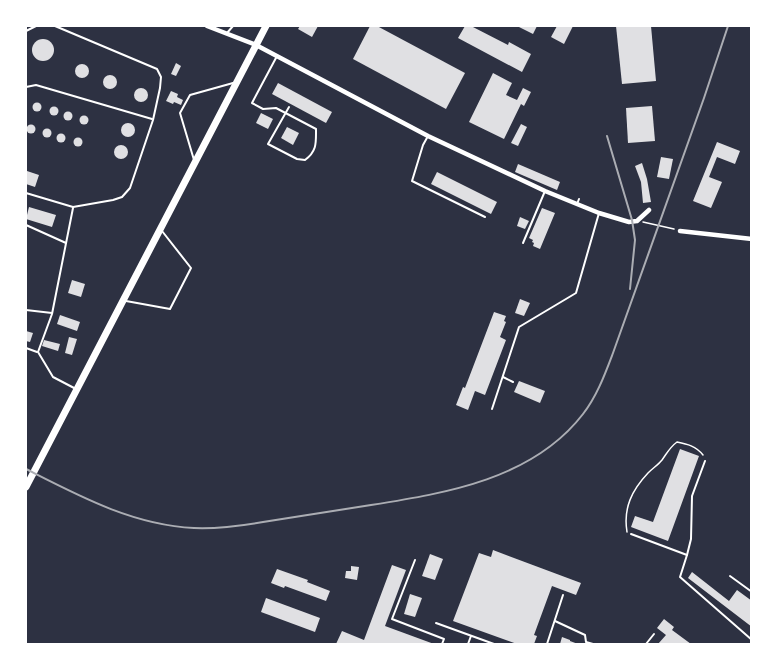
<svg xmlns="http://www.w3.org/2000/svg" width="777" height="670" viewBox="0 0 777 670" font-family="'DejaVu Sans',sans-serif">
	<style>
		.building { fill: #e0e0e3 }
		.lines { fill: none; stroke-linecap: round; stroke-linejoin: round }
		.path { stroke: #fff; stroke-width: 1.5 }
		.service { stroke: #fff; stroke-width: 2 }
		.minor { stroke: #fff; stroke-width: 4.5 }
		.primary { stroke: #fff; stroke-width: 7 }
		.rail { stroke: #abadb3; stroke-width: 2 }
	</style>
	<rect width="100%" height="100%" fill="#2d3142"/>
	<g class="building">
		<path d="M 300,26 L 318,26 L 312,37 L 298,29 Z"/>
		<path d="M 370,26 L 377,26 L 465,73 L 446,109 L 353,59 Z"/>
		<path d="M 465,26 L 471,26 L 508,45 L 509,42 L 531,54 L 522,72 L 458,38 Z"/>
		<path d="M 517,26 L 537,26 L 533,34 Z"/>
		<path d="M 557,26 L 573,26 L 564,44 L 551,37 Z"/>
		<path d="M 616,26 L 651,26 L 656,81 L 622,84 Z"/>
		<circle cx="43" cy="50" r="11"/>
		<path d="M 176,63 L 181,66 L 176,76 L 171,74 Z"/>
		<circle cx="82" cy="71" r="7"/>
		<path d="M 493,73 L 512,83 L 506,95 L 517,100 L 523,88 L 531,92 L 524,106 L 521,104 L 504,139 L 469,122 Z"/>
		<circle cx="110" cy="82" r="7"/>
		<path d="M 278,83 L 332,112 L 326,123 L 272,94 Z"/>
		<circle cx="141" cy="95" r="7"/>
		<path d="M 171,91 L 178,94 L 177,97 L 183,100 L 181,105 L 174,102 L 173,104 L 166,101 Z"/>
		<circle cx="37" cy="107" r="4.5"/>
		<path d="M 652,106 L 655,141 L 628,143 L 626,108 Z"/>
		<circle cx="54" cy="111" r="4.5"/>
		<circle cx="68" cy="116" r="4.5"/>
		<path d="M 261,113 L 273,119 L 268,129 L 256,123 Z"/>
		<circle cx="84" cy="120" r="4.5"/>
		<circle cx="128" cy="130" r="7"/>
		<path d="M 521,124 L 527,127 L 518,146 L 511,143 Z"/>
		<circle cx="31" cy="129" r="4.5"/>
		<path d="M 287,127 L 299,133 L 293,145 L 281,138 Z"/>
		<circle cx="47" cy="133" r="4.5"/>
		<circle cx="61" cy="138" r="4.5"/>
		<circle cx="78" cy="142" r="4.5"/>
		<path d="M 717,142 L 740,151 L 735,164 L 717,157 L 709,177 L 722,182 L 711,208 L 693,201 Z"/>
		<circle cx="121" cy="152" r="7"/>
		<path d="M 661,157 L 673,159 L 669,179 L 657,177 Z"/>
		<path d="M 642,163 L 647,179 L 651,202 L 643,203 L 641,182 L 635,166 Z"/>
		<path d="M 518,164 L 560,182 L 557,190 L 515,172 Z"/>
		<path d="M 27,171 L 39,175 L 35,187 L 26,184 Z"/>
		<path d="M 437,172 L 497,202 L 491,214 L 431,184 Z"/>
		<path d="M 29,207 L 56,215 L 52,227 L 26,219 Z"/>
		<path d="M 542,208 L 555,213 L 540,249 L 533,246 L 534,243 L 532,242 L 533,240 L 529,238 Z"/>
		<path d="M 520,217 L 529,221 L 525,229 L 517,226 Z"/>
		<path d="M 72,280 L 85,284 L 81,297 L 68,293 Z"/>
		<path d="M 520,299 L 530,303 L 524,316 L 515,313 Z"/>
		<path d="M 494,312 L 506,316 L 504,321 L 506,322 L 500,337 L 506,340 L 485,395 L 475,391 L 468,410 L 456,405 L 463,387 L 465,388 Z"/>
		<path d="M 60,315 L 80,322 L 77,331 L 57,324 Z"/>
		<path d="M 26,331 L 33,333 L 30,342 L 26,341 Z"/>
		<path d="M 69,337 L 77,339 L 72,355 L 65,353 Z"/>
		<path d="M 44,340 L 60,344 L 58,351 L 42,346 Z"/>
		<path d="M 519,381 L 545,391 L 540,403 L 514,392 Z"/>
		<path d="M 680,449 L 699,456 L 668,541 L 631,527 L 635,516 L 653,522 Z"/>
		<path d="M 493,550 L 581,583 L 576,595 L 552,586 L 534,635 L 537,636 L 534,644 L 517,644 L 453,621 L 479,553 L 491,557 Z"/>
		<path d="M 430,554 L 443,559 L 435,580 L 422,576 Z"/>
		<path d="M 392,565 L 406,570 L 385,626 L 434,644 L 336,644 L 342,631 L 364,640 Z"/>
		<path d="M 351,566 L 359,567 L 357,580 L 345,578 L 346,571 L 351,571 Z"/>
		<path d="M 277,569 L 308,580 L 307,582 L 330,591 L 326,601 L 285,586 L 284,588 L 271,583 Z"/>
		<path d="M 692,572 L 729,601 L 737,590 L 752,601 L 752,627 L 688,578 Z"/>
		<path d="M 410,594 L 422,598 L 415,617 L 404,614 Z"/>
		<path d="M 266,598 L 320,618 L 315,632 L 261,612 Z"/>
		<path d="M 664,619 L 674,627 L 672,630 L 691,644 L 658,644 L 666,635 L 657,628 Z"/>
		<path d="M 562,637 L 570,640 L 570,641 L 578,644 L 560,644 Z"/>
	</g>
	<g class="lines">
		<g class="path">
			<path d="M 643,222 L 674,229"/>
			<path d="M 627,532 C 623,508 632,490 648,473 C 653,468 658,465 662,460 C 667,453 670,447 677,442 C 687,444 696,446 703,455"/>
		</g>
		<g class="service">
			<path d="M 26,31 L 36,26 L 42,26"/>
			<path d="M 227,33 L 233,26"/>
			<path d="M 277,56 L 252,103 L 263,109 L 276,108 L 316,129 C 316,143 317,151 305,160 L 297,159 L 268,144 L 289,107"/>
			<path d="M 26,87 L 36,85 L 152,119"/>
			<path d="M 428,136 L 423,145 L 412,181 L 485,217"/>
			<path d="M 194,160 L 180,113 L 190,95 L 233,83"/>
			<path d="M 26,193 L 73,207 L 113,200 L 122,197 L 130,188 L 153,120 L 160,88 L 161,77 L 157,69 L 55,26"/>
			<path d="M 577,204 L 579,199"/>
			<path d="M 73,208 L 52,314 L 38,352 L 53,377 L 76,389"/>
			<path d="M 26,225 L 66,243"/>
			<path d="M 523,243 L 545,191"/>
			<path d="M 126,301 L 170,309 L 191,268 L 162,231"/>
			<path d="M 26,310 L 52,313"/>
			<path d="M 26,348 L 37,352"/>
			<path d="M 503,377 L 513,382"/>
			<path d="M 492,409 L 519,327 L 576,293 L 599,213"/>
			<path d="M 631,534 L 687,555 L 680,577 L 752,640"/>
			<path d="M 687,555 L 691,539 L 692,496 L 705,461"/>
			<path d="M 415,560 L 392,619 L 444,639 L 442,644"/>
			<path d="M 730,576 L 752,592"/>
			<path d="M 555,621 L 585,635 L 586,642 L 593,644"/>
			<path d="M 436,623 L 494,644"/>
			<path d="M 468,644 L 471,636"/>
			<path d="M 547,644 L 563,595"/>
			<path d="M 646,644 L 654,634"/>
		</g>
		<g class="minor">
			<path d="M 207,26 L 256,45 L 428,136 L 545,191 L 599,213 L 629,222 L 637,221 L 649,210"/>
			<path d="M 680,231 L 752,239"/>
		</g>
		<path class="primary" d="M 26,487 L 266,26"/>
		<g class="rail">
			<path d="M 607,136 L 632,220 L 635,240 L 630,289"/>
			<path d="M 26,469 C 79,496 133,525 194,528 C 218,529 240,526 263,522 C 299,516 335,511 371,505 C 447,493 533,479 583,414 C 597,396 605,374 613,353 L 704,98 L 728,26"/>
		</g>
	</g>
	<rect width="777" height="670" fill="none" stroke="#ffffff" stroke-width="54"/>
</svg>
